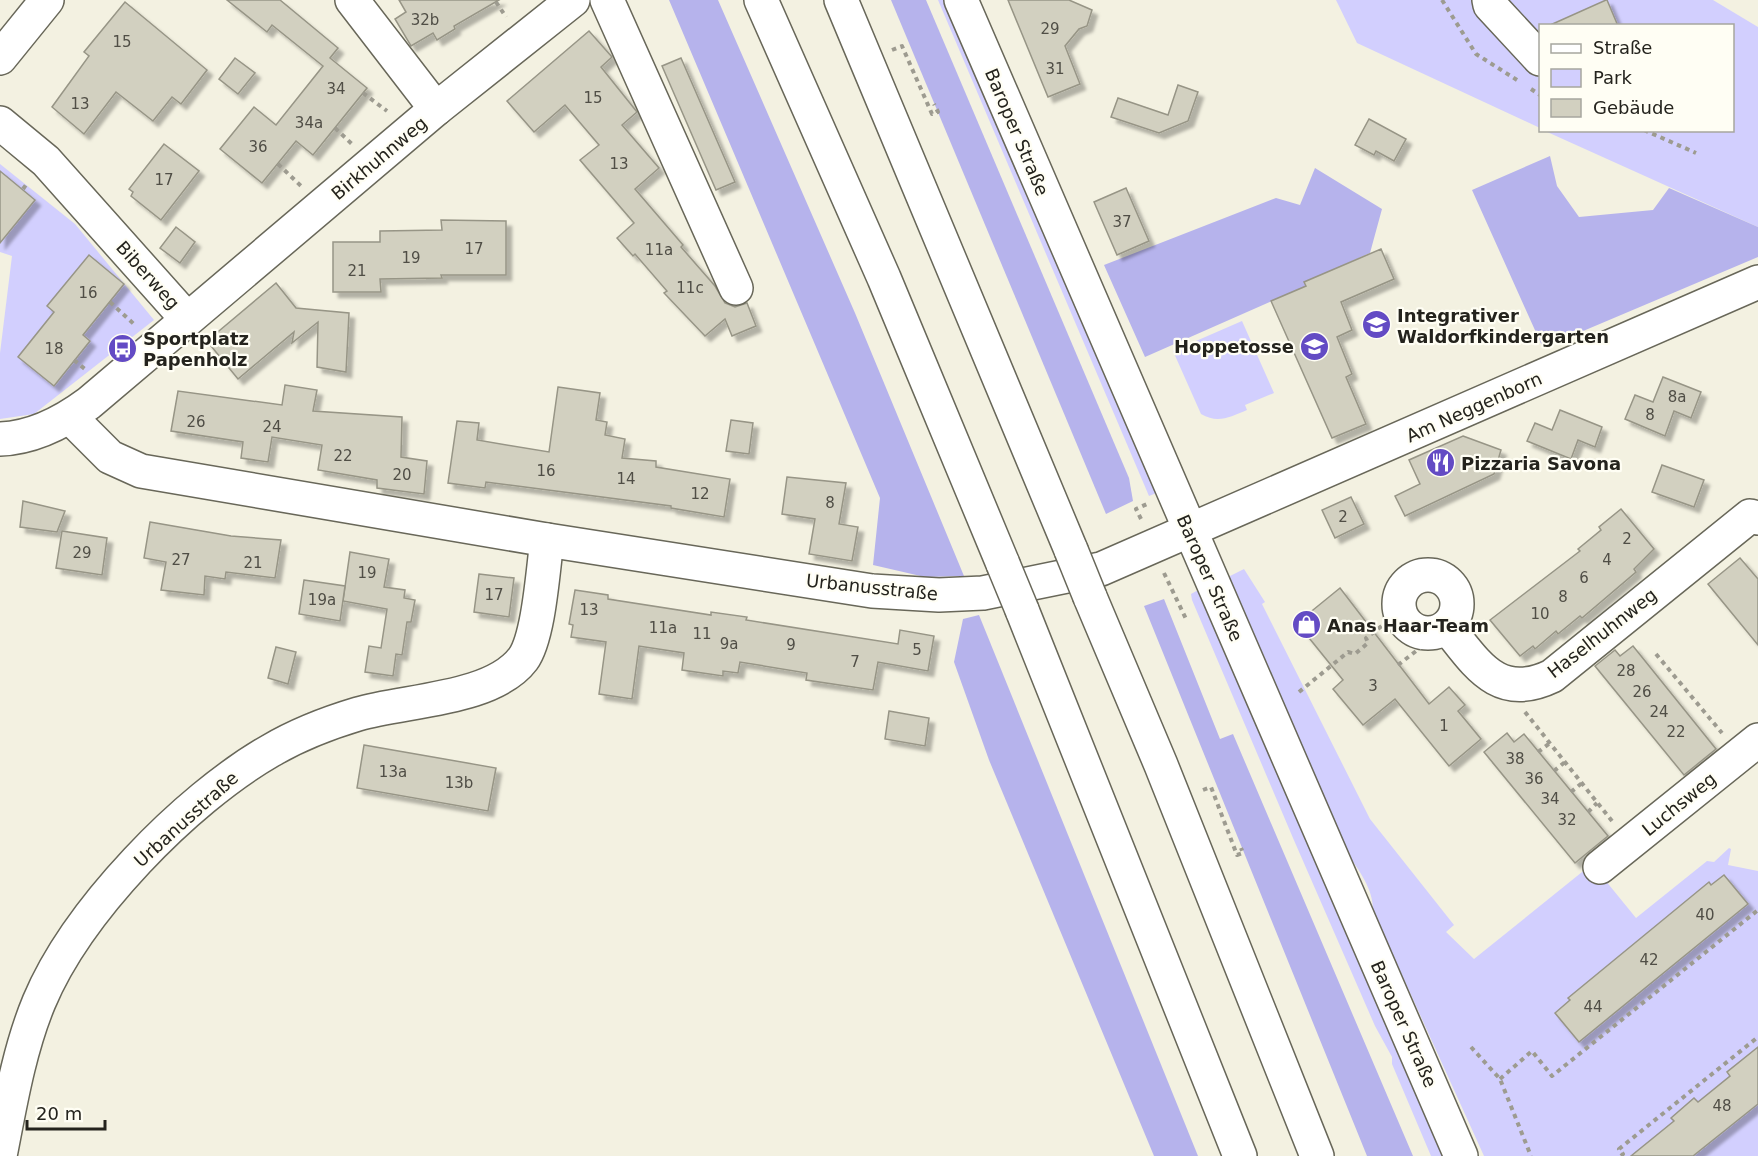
<svg xmlns="http://www.w3.org/2000/svg" width="1758" height="1156" viewBox="0 0 1758 1156" font-family="'DejaVu Sans',sans-serif">
	<style>
		.green { fill: #d2cffe }
		.forest { fill: #b6b3ec }
		.building { fill: #d2d0c0; stroke: #979586; stroke-width: 1.5; filter: url(#shadow) }
		.lines { fill: none; stroke-linecap: round; stroke-linejoin: round }
		.minor-casing { stroke: #686759; stroke-width: 36 }
		.highway-casing { stroke: #686759; stroke-width: 36 }
		.path { stroke: #9d9b90; stroke-width: 4; stroke-dasharray: 4.5 4.5; stroke-linecap: butt }
		.minor { stroke: #fff; stroke-width: 33 }
		.highway { stroke: #fff; stroke-width: 33 }
		.highway-bridge-casing { stroke: #686759; stroke-width: 36; stroke-linecap: butt }
		.highway-bridge { stroke: #fff; stroke-width: 33 }
		.labels { text-anchor: middle; dominant-baseline: central; stroke-width: 4.5; stroke-linejoin: round; paint-order: stroke }
		.number-label { font-size: 15px; fill: #504e46 }
		.street-label { font-size: 18px; fill: #24231d; stroke: #fffef4 }
		.poi-label { font-size: 18px; font-weight: bold; fill: #24231d; stroke: #fffef4; text-anchor: start }
	</style>
	<defs>
		<filter id="shadow"><feDropShadow dx="5.5" dy="5.5" stdDeviation="1.5" flood-color="#0004"/></filter>
	</defs>
	<rect width="100%" height="100%" fill="#f3f1e1"/>
	<g class="green">
		<path d="M 938,0 L 946,0 L 1159,492 L 1149,496 Z"/>
		<path d="M 1336,0 L 1713,0 L 1758,27 L 1758,227 L 1545,131 L 1732,130 L 1732,26 L 1540,26 L 1540,128 L 1357,43 Z"/>
		<path d="M 0,164 L 75,224 L 154,320 L 34,414 L 0,419 L 0,353 L 12,256 L 0,252 Z"/>
		<path d="M 1242,321 L 1274,393 L 1245,405 L 1247,410 C 1230,417 1218,424 1201,414 L 1173,351 Z"/>
		<path d="M 1244,569 L 1265,602 L 1262,604 L 1370,819 L 1454,925 L 1446,932 L 1474,959 L 1592,864 L 1636,918 L 1707,861 L 1714,862 L 1729,848 L 1731,849 L 1728,865 L 1758,871 L 1758,1156 L 1484,1156 L 1373,911 C 1374,891 1359,869 1347,854 L 1264,656 L 1224,579 Z"/>
		<path d="M 1200,589 L 1448,1156 L 1431,1156 L 1392,1064 L 1392,1057 L 1375,1026 L 1293,838 L 1192,600 L 1191,594 Z"/>
	</g>
	<g class="forest">
		<path d="M 669,0 L 718,0 L 855,313 L 964,576 L 925,577 L 873,565 L 880,498 Z"/>
		<path d="M 891,0 L 926,0 L 1129,478 L 1133,501 L 1106,514 Z"/>
		<path d="M 1550,156 L 1557,186 L 1579,217 L 1653,210 L 1669,188 L 1758,227 L 1758,257 L 1543,348 L 1472,190 Z"/>
		<path d="M 1315,168 L 1382,209 L 1370,253 L 1305,282 L 1306,286 L 1145,357 L 1104,265 L 1276,198 L 1300,205 Z"/>
		<path d="M 1164,599 L 1220,739 L 1233,734 L 1413,1156 L 1367,1156 L 1144,606 Z"/>
		<path d="M 979,615 L 1198,1156 L 1154,1156 L 989,760 L 954,662 L 963,619 Z"/>
	</g>
	<g class="building">
		<path d="M 227,0 L 280,0 L 338,48 L 330,58 L 367,88 L 313,155 L 296,141 L 262,183 L 220,149 L 254,107 L 276,125 L 323,66 L 272,25 L 267,32 Z"/>
		<path d="M 399,0 L 499,0 L 454,26 L 455,29 L 437,40 L 433,33 L 411,46 L 395,19 L 406,12 Z"/>
		<path d="M 1008,0 L 1069,0 L 1092,10 L 1087,26 L 1079,29 L 1065,46 L 1080,84 L 1048,97 Z"/>
		<path d="M 1607,0 L 1618,26 L 1548,26 L 1606,0 Z"/>
		<path d="M 125,2 L 207,70 L 181,104 L 172,97 L 153,121 L 116,92 L 84,134 L 52,107 L 89,56 L 84,52 Z"/>
		<path d="M 589,31 L 612,57 L 601,67 L 637,112 L 622,125 L 659,168 L 635,189 L 683,245 L 681,247 L 715,286 L 725,303 L 735,307 L 747,303 L 756,326 L 732,336 L 725,319 L 705,336 L 664,293 L 667,291 L 635,254 L 633,256 L 617,238 L 634,223 L 580,160 L 599,145 L 565,105 L 534,132 L 507,101 Z"/>
		<path d="M 235,58 L 255,73 L 238,94 L 219,79 Z"/>
		<path d="M 681,58 L 735,182 L 716,190 L 662,66 Z"/>
		<path d="M 1178,85 L 1198,92 L 1188,121 L 1159,133 L 1111,117 L 1118,98 L 1168,115 Z"/>
		<path d="M 1369,119 L 1406,139 L 1394,161 L 1376,151 L 1374,155 L 1355,145 Z"/>
		<path d="M 164,144 L 199,171 L 161,220 L 131,196 L 133,192 L 129,189 Z"/>
		<path d="M 0,171 L 35,200 L 0,243 Z"/>
		<path d="M 1126,188 L 1149,241 L 1117,255 L 1094,202 Z"/>
		<path d="M 441,220 L 506,221 L 506,275 L 441,275 L 442,278 L 380,279 L 381,292 L 333,292 L 333,242 L 380,242 L 380,231 L 442,230 Z"/>
		<path d="M 176,227 L 195,242 L 180,263 L 160,248 Z"/>
		<path d="M 1381,249 L 1394,279 L 1341,302 L 1352,330 L 1337,337 L 1352,374 L 1346,377 L 1366,424 L 1332,438 L 1271,301 L 1306,286 L 1304,282 Z"/>
		<path d="M 89,255 L 124,284 L 83,335 L 90,341 L 54,386 L 18,357 L 54,312 L 47,306 Z"/>
		<path d="M 276,283 L 296,308 L 349,313 L 346,372 L 317,367 L 318,322 L 292,343 L 294,332 L 238,379 L 207,341 Z"/>
		<path d="M 1663,377 L 1701,392 L 1691,418 L 1674,411 L 1665,436 L 1625,419 L 1635,395 L 1653,402 Z"/>
		<path d="M 285,385 L 317,390 L 313,411 L 402,417 L 401,457 L 427,461 L 424,494 L 377,488 L 377,480 L 318,470 L 322,445 L 272,437 L 268,462 L 241,458 L 243,442 L 171,431 L 178,391 L 282,405 Z"/>
		<path d="M 558,387 L 600,393 L 596,420 L 607,422 L 605,435 L 625,439 L 622,458 L 656,461 L 656,467 L 730,479 L 724,517 L 671,508 L 671,506 L 486,482 L 485,488 L 448,483 L 457,421 L 479,423 L 477,440 L 549,452 Z"/>
		<path d="M 1560,410 L 1602,427 L 1595,447 L 1578,440 L 1571,459 L 1527,441 L 1535,423 L 1552,430 Z"/>
		<path d="M 731,420 L 753,423 L 749,454 L 726,451 Z"/>
		<path d="M 1463,436 L 1501,450 L 1494,474 L 1405,516 L 1395,496 L 1420,484 L 1409,460 Z"/>
		<path d="M 1662,465 L 1704,480 L 1694,507 L 1652,492 Z"/>
		<path d="M 787,477 L 846,483 L 839,524 L 858,527 L 852,561 L 809,554 L 815,519 L 782,514 Z"/>
		<path d="M 1351,497 L 1364,524 L 1335,538 L 1322,510 Z"/>
		<path d="M 23,501 L 65,511 L 57,532 L 20,527 Z"/>
		<path d="M 1621,509 L 1654,549 L 1634,569 L 1636,572 L 1582,618 L 1580,616 L 1558,634 L 1556,631 L 1535,649 L 1533,646 L 1520,656 L 1490,620 L 1580,551 L 1578,549 L 1601,530 L 1599,527 Z"/>
		<path d="M 150,522 L 231,536 L 281,540 L 275,578 L 226,572 L 225,579 L 205,576 L 204,595 L 161,590 L 166,562 L 144,558 Z"/>
		<path d="M 62,531 L 107,538 L 102,575 L 56,568 Z"/>
		<path d="M 350,552 L 389,559 L 384,587 L 405,590 L 404,598 L 415,600 L 411,622 L 407,622 L 402,655 L 396,654 L 393,676 L 365,672 L 369,646 L 381,648 L 387,609 L 343,601 Z"/>
		<path d="M 1740,558 L 1758,579 L 1758,645 L 1708,584 Z"/>
		<path d="M 479,574 L 514,578 L 509,617 L 474,612 Z"/>
		<path d="M 304,580 L 345,586 L 340,621 L 299,614 Z"/>
		<path d="M 1340,588 L 1429,704 L 1449,687 L 1465,705 L 1458,711 L 1481,739 L 1449,766 L 1395,699 L 1363,725 L 1333,689 L 1343,680 L 1297,623 Z"/>
		<path d="M 575,590 L 608,595 L 608,599 L 711,615 L 711,612 L 747,617 L 746,620 L 898,644 L 900,630 L 934,636 L 928,671 L 878,662 L 873,690 L 806,680 L 807,673 L 740,662 L 738,673 L 723,671 L 723,676 L 682,670 L 684,653 L 639,646 L 632,699 L 599,694 L 606,642 L 571,637 L 573,625 L 569,624 Z"/>
		<path d="M 1633,646 L 1716,749 L 1684,775 L 1595,666 L 1615,650 L 1620,656 Z"/>
		<path d="M 276,647 L 296,652 L 288,684 L 268,678 Z"/>
		<path d="M 889,711 L 929,718 L 925,746 L 885,739 Z"/>
		<path d="M 1507,733 L 1514,742 L 1524,734 L 1608,836 L 1575,863 L 1484,752 Z"/>
		<path d="M 364,745 L 496,768 L 488,811 L 357,788 Z"/>
		<path d="M 1724,875 L 1748,904 L 1579,1042 L 1555,1013 L 1570,1000 L 1568,998 L 1709,882 L 1711,885 Z"/>
		<path d="M 1758,1047 L 1758,1104 L 1693,1156 L 1631,1156 L 1674,1121 L 1671,1118 L 1694,1098 L 1698,1102 L 1730,1076 L 1727,1072 Z"/>
	</g>
	<g class="lines">
		<defs>
			<g id="minor">
				<path d="M 352,0 L 436,109"/>
				<path d="M 607,0 L 736,288"/>
				<path d="M 961,0 L 1461,1156"/>
				<path d="M 1489,0 L 1490,5 L 1540,59"/>
				<path d="M 0,58 L 47,0"/>
				<path d="M 0,123 L 46,161 L 187,319"/>
				<path d="M 70,417 L 110,457 L 141,471 L 547,540 L 872,591 L 939,595 L 983,593 L 1101,569 L 1758,282"/>
				<path d="M 0,439 C 33,438 62,423 89,403 L 436,109 L 573,0"/>
				<circle cx="1428" cy="604" r="29"/>
				<path d="M 1447,627 C 1477,664 1498,702 1552,676 L 1750,516 L 1758,518"/>
				<path d="M 1600,867 L 1758,740"/>
				<path d="M 0,1156 C 10,1105 19,1050 39,1002 C 77,911 185,800 270,751 C 297,735 328,723 358,714 C 405,700 492,700 523,659 C 539,637 543,569 547,540"/>
			</g>
			<g id="highway">
				<path d="M 761,0 L 884,278 L 1003,564"/>
				<path d="M 841,0 L 1071,550"/>
				<path d="M 1090,597 L 1161,765 L 1317,1156"/>
				<path d="M 1022,610 L 1240,1156"/>
			</g>
		</defs>
		<use href="#minor" class="minor-casing"/>
		<use href="#highway" class="highway-casing"/>
		<g class="path">
			<path d="M 1442,0 L 1476,54 L 1517,80"/>
			<path d="M 496,2 L 506,17"/>
			<path d="M 892,50 L 902,46 L 932,114 L 938,112 L 934,104"/>
			<path d="M 1531,89 L 1540,95"/>
			<path d="M 363,93 L 387,111"/>
			<path d="M 335,128 L 352,144"/>
			<path d="M 1644,130 L 1696,153"/>
			<path d="M 278,164 L 301,186"/>
			<path d="M 23,189 L 28,182"/>
			<path d="M 110,302 L 136,326"/>
			<path d="M 74,360 L 86,370"/>
			<path d="M 1141,519 L 1136,509 L 1147,504"/>
			<path d="M 1164,573 L 1187,621"/>
			<path d="M 1656,654 L 1722,733"/>
			<path d="M 1398,665 L 1420,648 L 1421,640"/>
			<path d="M 1299,692 L 1348,652 L 1355,654 L 1368,643 L 1366,638 L 1399,613"/>
			<path d="M 1525,712 L 1612,821"/>
			<path d="M 1538,752 L 1550,743"/>
			<path d="M 1554,771 L 1565,762"/>
			<path d="M 1203,790 L 1211,787 L 1237,855 L 1243,853 L 1241,848"/>
			<path d="M 1571,792 L 1582,783"/>
			<path d="M 1588,812 L 1597,803"/>
			<path d="M 1471,1047 L 1500,1079 L 1531,1156"/>
			<path d="M 1500,1079 L 1532,1051 L 1552,1076 L 1758,910"/>
			<path d="M 1621,1156 L 1623,1154 L 1619,1149 L 1758,1037"/>
		</g>
		<use href="#minor" class="minor"/>
		<use href="#highway" class="highway"/>
		<defs>
			<g id="highway-bridge">
				<path d="M 1071,550 L 1090,597"/>
				<path d="M 1003,564 L 1022,610"/>
			</g>
		</defs>
		<use href="#highway-bridge" class="highway-bridge-casing"/>
		<use href="#highway-bridge" class="highway-bridge"/>
	</g>
	<defs>
		<symbol id="school-disc" viewBox="-11 -11 22 22"><circle r="9.5" fill="#634bc4" stroke="#fffef4"/><path d="M0-5L7-2L0 1L-7-2ZM-4 1L0 2.5L4 1V4Q0 6-4 4Z" fill="#fff"/></symbol>
		<symbol id="bus-disc" viewBox="-11 -11 22 22"><circle r="9.5" fill="#634bc4" stroke="#fffef4"/><path d="M-5-6H5V4H4V6H2V4H-2V6H-4V4H-5ZM-3.5-4V0h7V-4ZM-3.5 1.2v1.5H-2V1.2ZM2 1.2v1.5H3.5V1.2Z" fill="#fff"/></symbol>
		<symbol id="restaurant-disc" viewBox="-11 -11 22 22"><circle r="9.5" fill="#634bc4" stroke="#fffef4"/><path d="M-5-6h1v4h1v-4h1v4h1v-4h1v5L-1.5 .5V6h-2V.5L-5-1ZM5-6V6H3V1.5H1.5Q1.5-4 5-6Z" fill="#fff"/></symbol>
		<symbol id="shop-disc" viewBox="-11 -11 22 22"><circle r="9.5" fill="#634bc4" stroke="#fffef4"/><path d="M-5-2.5h2.3a2.7 3.5 0 0 1 5.4 0H5L5.5 6h-11ZM-1.5-2.5h3a1.5 2.3 0 0 0-3 0Z" fill="#fff"/></symbol>
	</defs>
	<g fill-rule="evenodd">
		<use href="#school-disc" x="1360" y="308" width="33" height="33"/>
		<use href="#school-disc" x="1298" y="330" width="33" height="33"/>
		<use href="#bus-disc" x="106" y="332" width="33" height="33"/>
		<use href="#restaurant-disc" x="1424" y="446" width="33" height="33"/>
		<use href="#shop-disc" x="1290" y="608" width="33" height="33"/>
	</g>
	<g class="labels">
		<g class="number-label">
			<text x="425" y="20">32b</text>
			<text x="1050" y="29">29</text>
			<text x="122" y="42">15</text>
			<text x="1055" y="69">31</text>
			<text x="336" y="89">34</text>
			<text x="593" y="98">15</text>
			<text x="80" y="104">13</text>
			<text x="309" y="123">34a</text>
			<text x="258" y="147">36</text>
			<text x="619" y="164">13</text>
			<text x="164" y="180">17</text>
			<text x="1122" y="222">37</text>
			<text x="474" y="249">17</text>
			<text x="659" y="250">11a</text>
			<text x="411" y="258">19</text>
			<text x="357" y="271">21</text>
			<text x="690" y="288">11c</text>
			<text x="88" y="293">16</text>
			<text x="54" y="349">18</text>
			<text x="1677" y="397">8a</text>
			<text x="1650" y="415">8</text>
			<text x="196" y="422">26</text>
			<text x="272" y="427">24</text>
			<text x="343" y="456">22</text>
			<text x="546" y="471">16</text>
			<text x="402" y="475">20</text>
			<text x="626" y="479">14</text>
			<text x="700" y="494">12</text>
			<text x="830" y="503">8</text>
			<text x="1343" y="517">2</text>
			<text x="1627" y="539">2</text>
			<text x="82" y="553">29</text>
			<text x="181" y="560">27</text>
			<text x="1607" y="560">4</text>
			<text x="253" y="563">21</text>
			<text x="367" y="573">19</text>
			<text x="1584" y="578">6</text>
			<text x="494" y="595">17</text>
			<text x="1563" y="597">8</text>
			<text x="322" y="600">19a</text>
			<text x="589" y="610">13</text>
			<text x="1540" y="614">10</text>
			<text x="663" y="628">11a</text>
			<text x="702" y="634">11</text>
			<text x="729" y="644">9a</text>
			<text x="791" y="645">9</text>
			<text x="917" y="650">5</text>
			<text x="855" y="662">7</text>
			<text x="1626" y="671">28</text>
			<text x="1373" y="686">3</text>
			<text x="1642" y="692">26</text>
			<text x="1659" y="712">24</text>
			<text x="1444" y="726">1</text>
			<text x="1676" y="732">22</text>
			<text x="1515" y="759">38</text>
			<text x="393" y="772">13a</text>
			<text x="1534" y="779">36</text>
			<text x="459" y="783">13b</text>
			<text x="1550" y="799">34</text>
			<text x="1567" y="820">32</text>
			<text x="1705" y="915">40</text>
			<text x="1649" y="960">42</text>
			<text x="1593" y="1007">44</text>
			<text x="1722" y="1106">48</text>
		</g>
		<g class="street-label">
			<text transform="translate(1017 132) rotate(67)">Baroper Straße</text>
			<text transform="translate(379 158) rotate(-40)">Birkhuhnweg</text>
			<text transform="translate(148 275) rotate(48)">Biberweg</text>
			<text transform="translate(1474 407) rotate(-24)">Am Neggenborn</text>
			<text transform="translate(1210 578) rotate(66)">Baroper Straße</text>
			<text transform="translate(872 587) rotate(6)">Urbanusstraße</text>
			<text transform="translate(1602 633) rotate(-38)">Haselhuhnweg</text>
			<text transform="translate(1679 804) rotate(-39)">Luchsweg</text>
			<text transform="translate(186 819) rotate(-42)">Urbanusstraße</text>
			<text transform="translate(1404 1024) rotate(66)">Baroper Straße</text>
		</g>
		<g class="poi-label">
			<text x="1397" y="315">Integrativer<tspan x="1397" dy="21">Waldorfkindergarten</tspan></text>
			<text x="143" y="338">Sportplatz<tspan x="143" dy="21">Papenholz</tspan></text>
			<text x="1294" y="346" text-anchor="end">Hoppetosse</text>
			<text x="1461" y="463">Pizzaria Savona</text>
			<text x="1327" y="625">Anas Haar-Team</text>
		</g>
	</g>
	<rect x="1539" y="24" width="195" height="108" fill="#fffef4" stroke="#a7a69e" stroke-width="1.5"/>
	<rect x="1551" y="44" width="30" height="9" fill="#ffffff" stroke="#a7a69e" stroke-width="1.5"/>
	<text x="1593" y="54" font-size="18" fill="#24231d">Straße</text>
	<rect x="1551" y="69" width="30" height="18" fill="#d2cffe" stroke="#a7a69e" stroke-width="1.5"/>
	<text x="1593" y="84" font-size="18" fill="#24231d">Park</text>
	<rect x="1551" y="99" width="30" height="18" fill="#d2d0c0" stroke="#a7a69e" stroke-width="1.5"/>
	<text x="1593" y="114" font-size="18" fill="#24231d">Gebäude</text>
	<path d="M27 1120v9h78v-9" fill="none" stroke="#24231d" stroke-width="3"/>
	<text x="36" y="1120" font-size="18" fill="#24231d" stroke="#fffef4" stroke-width="4.5" paint-order="stroke">20 m</text>
</svg>
